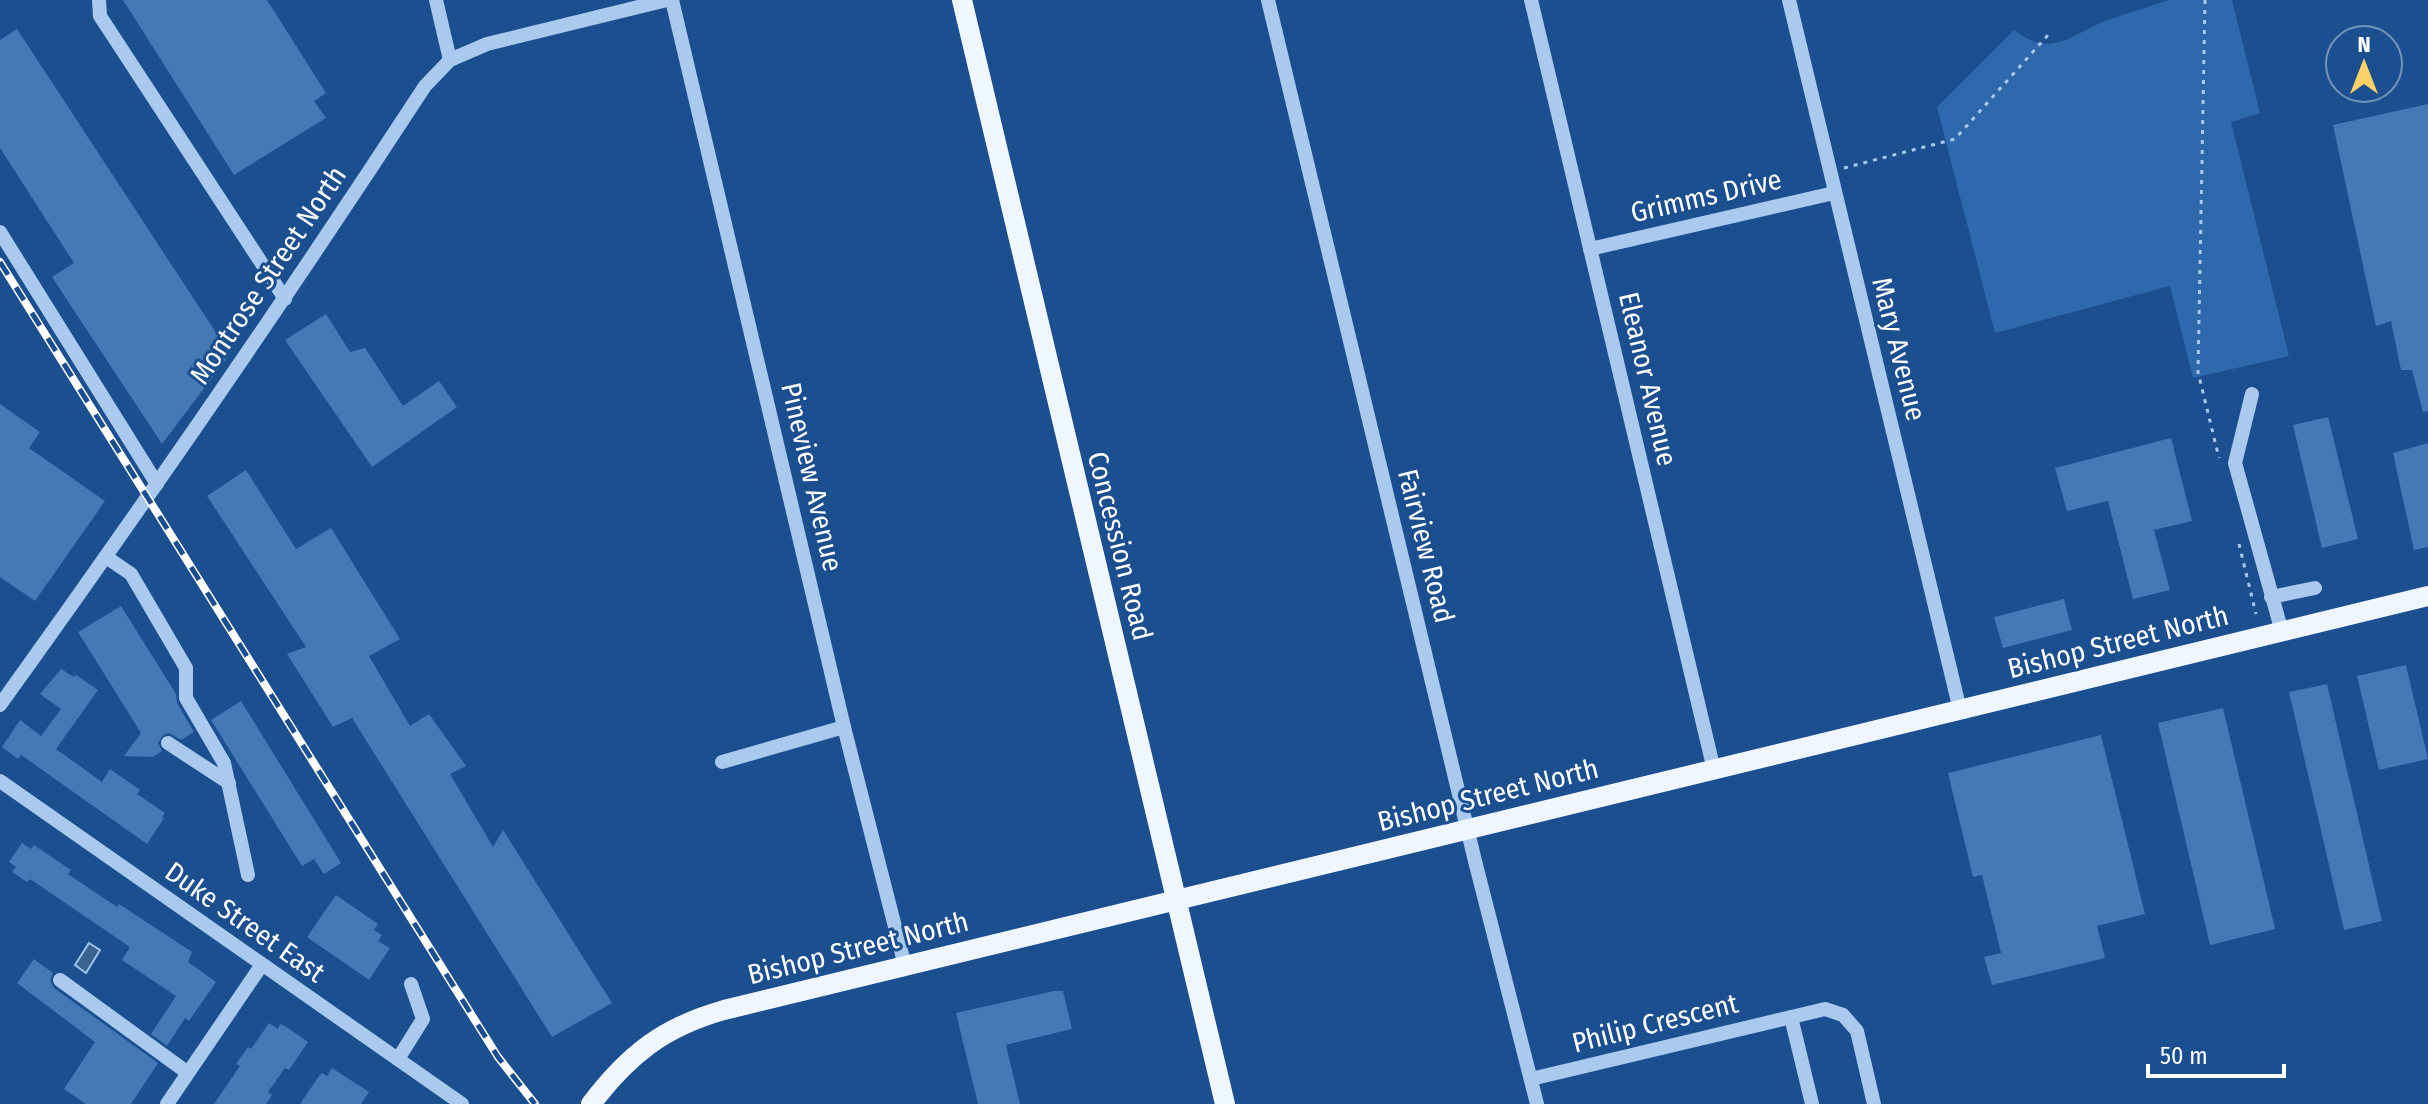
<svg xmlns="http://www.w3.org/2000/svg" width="2428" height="1104" viewBox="0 0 2428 1104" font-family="'Fira Sans Condensed',sans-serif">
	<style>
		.green { fill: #2e69ad }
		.water { fill: #3c6290; stroke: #9cc4f0; stroke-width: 2 }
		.building { fill: #4478b7 }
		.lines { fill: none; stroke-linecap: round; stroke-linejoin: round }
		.path { stroke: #a9c9ee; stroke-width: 3; stroke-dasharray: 4 6; stroke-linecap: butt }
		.minor { stroke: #a9c9ee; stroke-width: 14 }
		.major { stroke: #f0f6ff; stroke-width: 20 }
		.rail-casing { stroke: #fff; stroke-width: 8 }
		.rail { stroke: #1b4f8f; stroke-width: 5; stroke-dasharray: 15; stroke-linecap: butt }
		.labels { text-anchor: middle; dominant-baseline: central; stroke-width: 6; stroke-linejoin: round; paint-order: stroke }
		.street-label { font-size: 28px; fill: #fff; stroke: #1b4f8f }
	</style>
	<rect width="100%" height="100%" fill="#1b4f8f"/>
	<path class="green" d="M 2169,0 L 2232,0 L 2260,113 L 2231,122 L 2289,356 L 2193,378 L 2170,286 L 1995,333 L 1937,107 L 2014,30 C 2053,60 2072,33 2108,20 C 2128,13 2149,7 2169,0 Z"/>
	<path class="water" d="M 89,943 L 100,950 L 86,973 L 75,965 Z"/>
	<g class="building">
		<path d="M 123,0 L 267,0 L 326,93 L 314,101 L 326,118 L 234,175 Z"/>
		<path d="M 17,29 L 230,354 L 162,444 L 52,277 L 74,263 L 0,148 L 0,40 Z"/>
		<path d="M 2428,104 L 2428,411 L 2423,412 L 2412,370 L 2401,370 L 2391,321 L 2376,326 L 2333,125 Z"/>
		<path d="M 326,314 L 350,352 L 365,348 L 403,406 L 439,381 L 457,407 L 372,467 L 285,340 Z"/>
		<path d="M 0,404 L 40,432 L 29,448 L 105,501 L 35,601 L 0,577 Z"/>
		<path d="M 2328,417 L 2358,539 L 2322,548 L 2293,425 Z"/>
		<path d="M 2171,438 L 2192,521 L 2154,530 L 2170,590 L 2133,599 L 2108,501 L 2067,511 L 2055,468 Z"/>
		<path d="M 2428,443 L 2428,547 L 2414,550 L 2393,453 Z"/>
		<path d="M 246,470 L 296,549 L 331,528 L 400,639 L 369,656 L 410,726 L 429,714 L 466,766 L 450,774 L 493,847 L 503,830 L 612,1003 L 552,1037 L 352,718 L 333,727 L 287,654 L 306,647 L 207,496 Z"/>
		<path d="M 2064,599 L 2072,630 L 2003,648 L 1994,617 Z"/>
		<path d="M 121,606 L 176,694 L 177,703 L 194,732 L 181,740 L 169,733 L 163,735 L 158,743 L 162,751 L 153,757 L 124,756 L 141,733 L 78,632 Z"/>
		<path d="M 2406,665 L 2428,759 L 2379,770 L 2357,676 Z"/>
		<path d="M 61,669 L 74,677 L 76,675 L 98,690 L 56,749 L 102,782 L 110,769 L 140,790 L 137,794 L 165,813 L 162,817 L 164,818 L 147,844 L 21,755 L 18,759 L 2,747 L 20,720 L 41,736 L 61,709 L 40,694 Z"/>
		<path d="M 2327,684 L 2382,921 L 2344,930 L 2289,692 Z"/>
		<path d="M 241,701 L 341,863 L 324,874 L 314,859 L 302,866 L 211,720 Z"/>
		<path d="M 2223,708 L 2275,929 L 2210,945 L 2158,723 Z"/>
		<path d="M 2101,735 L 2145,914 L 2097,926 L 2105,958 L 1992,985 L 1984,957 L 2001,953 L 1982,875 L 1973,877 L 1948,773 Z"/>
		<path d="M 22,843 L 31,849 L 34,845 L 71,870 L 68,874 L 117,907 L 119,904 L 192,952 L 188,962 L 216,982 L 189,1021 L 185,1018 L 167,1046 L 151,1034 L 176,996 L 122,960 L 130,947 L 30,879 L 27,882 L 12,872 L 16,867 L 9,862 Z"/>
		<path d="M 336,895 L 378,924 L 374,930 L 382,935 L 378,941 L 390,948 L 369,980 L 307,937 Z"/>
		<path d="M 34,959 L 53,973 L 50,980 L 54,988 L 158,1063 L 131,1104 L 86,1104 L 64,1089 L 95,1042 L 17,983 Z"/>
		<path d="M 1054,991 L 1063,991 L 1072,1029 L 1006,1045 L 1020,1104 L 978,1104 L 956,1013 Z"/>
		<path d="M 269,1023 L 278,1029 L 280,1024 L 285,1026 L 308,1042 L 289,1070 L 285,1068 L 268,1092 L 272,1095 L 266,1104 L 214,1104 L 240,1066 L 236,1064 L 248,1047 L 251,1049 Z"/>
		<path d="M 332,1068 L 369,1092 L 361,1104 L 300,1104 L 319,1076 L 322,1073 L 327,1076 Z"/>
	</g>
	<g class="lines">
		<g class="path">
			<path d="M 2205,0 L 2198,372 L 2219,458"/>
			<path d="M 1844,168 L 1955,139 L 2048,35"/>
			<path d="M 2239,544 L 2256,614"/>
		</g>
		<g class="minor">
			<path d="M 99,0 L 100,16 L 285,299"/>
			<path d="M 436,0 L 450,60"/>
			<path d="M 672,0 L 844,727 L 905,966"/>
			<path d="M 1268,0 L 1475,861 L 1537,1104"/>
			<path d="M 1531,0 L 1714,770"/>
			<path d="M 1789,0 L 1960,710"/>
			<path d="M 0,232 L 157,484"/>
			<path d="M 1590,249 L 1834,193"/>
			<path d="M 2252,394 L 2235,463 L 2282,632"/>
			<path d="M 106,557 L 131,574 L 186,668 L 186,698 L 224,763 L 248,875"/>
			<path d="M 2271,597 L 2315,588"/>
			<path d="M 0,705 C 146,502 288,296 425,86 L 450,60 L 487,44 L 667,0"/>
			<path d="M 168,743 L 229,783"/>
			<path d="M 722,762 L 844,727"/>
			<path d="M 0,781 L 462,1104"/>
			<path d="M 60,980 L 188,1073"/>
			<path d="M 1791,1017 L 1812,1104"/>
			<path d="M 398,1059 L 423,1019 L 411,984"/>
			<path d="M 1531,1079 L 1825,1009 L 1843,1015 L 1857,1031 L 1874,1104"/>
			<path d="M 167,1104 L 261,966"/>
		</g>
		<g class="major">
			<path d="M 962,0 L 1225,1104"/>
			<path d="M 591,1104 C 629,1054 664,1027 724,1010 L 2428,596"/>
		</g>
		<defs>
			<path id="rail" d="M 0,262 L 498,1057 L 535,1104"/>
		</defs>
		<use href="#rail" class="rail-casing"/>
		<use href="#rail" class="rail"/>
	</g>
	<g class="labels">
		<g class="street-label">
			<text transform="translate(1706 196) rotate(-13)">Grimms Drive</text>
			<text transform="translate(268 275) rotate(-56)">Montrose Street North</text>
			<text transform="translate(1899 349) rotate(76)">Mary Avenue</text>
			<text transform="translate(1648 379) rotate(77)">Eleanor Avenue</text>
			<text transform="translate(812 477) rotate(77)">Pineview Avenue</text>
			<text transform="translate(1120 546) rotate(76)">Concession Road</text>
			<text transform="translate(1426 546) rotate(76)">Fairview Road</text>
			<text transform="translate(2118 642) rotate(-14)">Bishop Street North</text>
			<text transform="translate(1488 795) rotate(-14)">Bishop Street North</text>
			<text transform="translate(245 922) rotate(35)">Duke Street East</text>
			<text transform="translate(858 948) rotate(-14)">Bishop Street North</text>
			<text transform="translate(1655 1023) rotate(-14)">Philip Crescent</text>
		</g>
	</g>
	<g transform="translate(2364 64)"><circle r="38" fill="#1b4f8f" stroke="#7695bc" stroke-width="2"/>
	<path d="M0-6L14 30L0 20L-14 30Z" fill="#ffd166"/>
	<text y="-12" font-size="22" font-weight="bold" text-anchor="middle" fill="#ffffff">N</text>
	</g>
	<path d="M2148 1064v12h136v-12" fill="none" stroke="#ffffff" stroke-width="4"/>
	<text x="2160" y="1064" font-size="24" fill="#ffffff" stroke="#1b4f8f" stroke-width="6" paint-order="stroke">50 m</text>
</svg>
